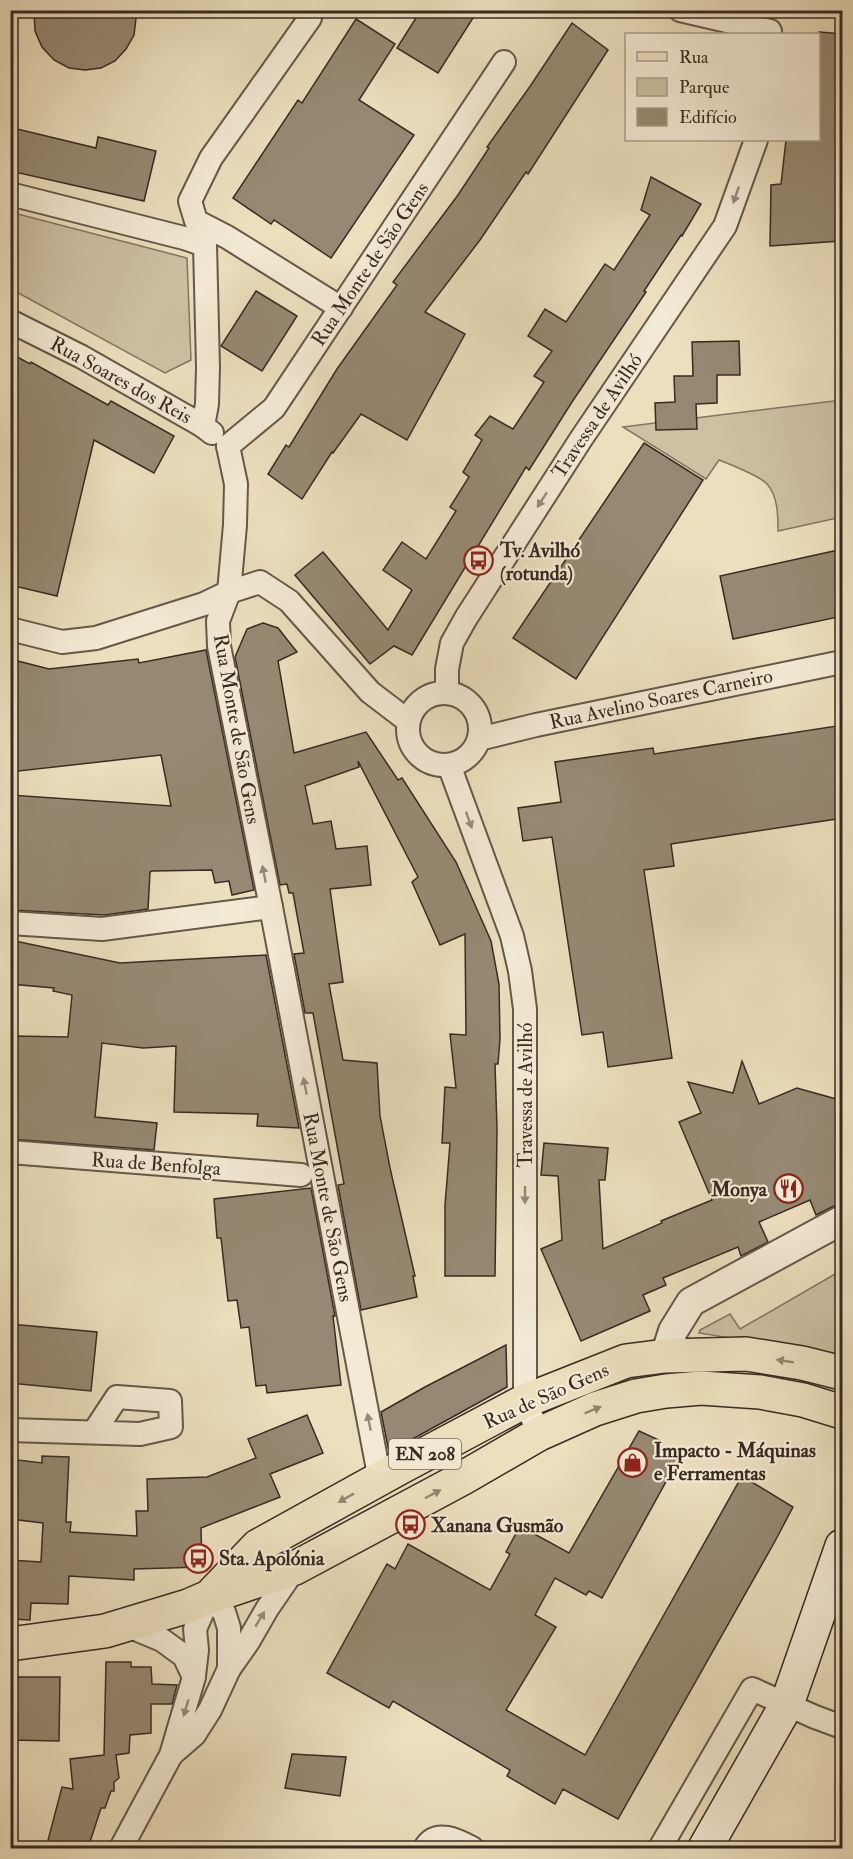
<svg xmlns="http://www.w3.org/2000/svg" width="853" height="1859" viewBox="0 0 853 1859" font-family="'IM FELL Double Pica',serif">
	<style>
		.green { fill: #cdc0a3; stroke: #827662; stroke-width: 1.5 }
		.building { fill: #968973; stroke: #382b22; stroke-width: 1.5 }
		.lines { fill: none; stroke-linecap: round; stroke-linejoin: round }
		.minor-casing { stroke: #655849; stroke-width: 26 }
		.tertiary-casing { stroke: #655849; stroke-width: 32 }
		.secondary-casing { stroke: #382b22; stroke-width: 36 }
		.primary-casing { stroke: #382b22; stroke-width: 36 }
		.minor { stroke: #f3ead5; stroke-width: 22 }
		.tertiary { stroke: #f3ead5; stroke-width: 28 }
		.secondary { stroke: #f3ead5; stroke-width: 33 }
		.primary { stroke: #ecdfbe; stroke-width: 33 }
		.oneway { fill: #968a7c }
		.oneway2 { fill: #928570 }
		.labels { text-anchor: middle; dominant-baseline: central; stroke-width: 4.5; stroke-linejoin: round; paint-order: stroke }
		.shield { fill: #f3ead5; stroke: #706458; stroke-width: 1.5 }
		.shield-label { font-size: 18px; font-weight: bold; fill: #382b22 }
		.street-label { font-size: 20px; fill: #382b22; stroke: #f3ead5 }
		.poi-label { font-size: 20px; font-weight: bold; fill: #382b22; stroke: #f3ead5; text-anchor: start }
	</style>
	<rect width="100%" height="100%" fill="#ecdfbe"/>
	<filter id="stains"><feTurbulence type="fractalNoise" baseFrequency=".00333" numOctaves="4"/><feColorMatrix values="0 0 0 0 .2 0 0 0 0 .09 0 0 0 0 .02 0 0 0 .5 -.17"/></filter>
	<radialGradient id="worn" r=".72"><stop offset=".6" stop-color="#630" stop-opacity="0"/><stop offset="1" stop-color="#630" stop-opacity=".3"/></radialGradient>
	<g class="green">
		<path d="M 10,212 L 187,258 L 191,360 L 165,373 L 11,289 Z"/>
		<path d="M 842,400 L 842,517 L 778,531 C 778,516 778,496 767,484 C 760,476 729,464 719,460 L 706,479 L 623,427 Z"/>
		<path d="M 842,1270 L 842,1356 L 699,1333 L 700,1330 L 730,1314 L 740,1329 Z"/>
	</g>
	<g class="building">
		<path d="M 34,10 L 137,10 L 134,35 L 126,49 L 115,61 L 101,68 L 85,70 L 69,68 L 54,60 L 42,47 L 35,31 Z"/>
		<path d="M 421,10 L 461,10 L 473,18 L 438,73 L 397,48 Z"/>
		<path d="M 356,19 L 395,44 L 359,100 L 414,135 L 331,258 L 274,220 L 271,224 L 233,198 L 298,100 L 302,103 Z"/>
		<path d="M 572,23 L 608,50 L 528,174 L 526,172 L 480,240 L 425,312 L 465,334 L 407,440 L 361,414 L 333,453 L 332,452 L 302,499 L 268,474 L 286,445 L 289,447 L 337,369 L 397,285 L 393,282 L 458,195 L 489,148 L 487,147 L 531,85 Z"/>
		<path d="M 819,32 L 843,34 L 843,141 L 836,180 L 840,180 L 841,241 L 770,246 L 771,185 L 781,184 L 786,140 L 819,140 Z"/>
		<path d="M 13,128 L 96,148 L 98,137 L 156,151 L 144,201 L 10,171 L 10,141 Z"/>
		<path d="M 651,177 L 701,204 L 682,236 L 681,235 L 644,291 L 646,292 L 572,402 L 529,470 L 526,467 L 412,655 L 394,646 L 370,664 L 295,575 L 323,552 L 388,630 L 412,590 L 383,570 L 402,542 L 426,559 L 456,511 L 450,507 L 469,477 L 463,472 L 482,440 L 475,435 L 490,416 L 513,429 L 544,382 L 534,376 L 552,351 L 528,336 L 545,309 L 566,322 L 605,264 L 614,270 L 650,215 L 641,210 Z"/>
		<path d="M 256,291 L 297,316 L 262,371 L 221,346 Z"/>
		<path d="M 739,341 L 740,375 L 717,375 L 717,403 L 696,404 L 697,429 L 656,430 L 655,403 L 675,402 L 674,376 L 693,376 L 692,342 Z"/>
		<path d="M 10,353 L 30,364 L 31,362 L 108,405 L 111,401 L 174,436 L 154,473 L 94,440 L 57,596 L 10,585 Z"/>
		<path d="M 644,443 L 703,480 L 576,679 L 513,638 Z"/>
		<path d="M 843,549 L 843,616 L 733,639 L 720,576 Z"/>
		<path d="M 263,623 L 278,628 L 297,652 L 278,661 L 294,753 L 366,732 L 398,780 L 402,778 L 456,862 L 491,941 L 499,984 L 500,1039 L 498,1064 L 495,1064 L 497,1129 L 495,1276 L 445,1276 L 445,1205 L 450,1143 L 442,1143 L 445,1087 L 456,1088 L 450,1034 L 466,1035 L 465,934 L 440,945 L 412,882 L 418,877 L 358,761 L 359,767 L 305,786 L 313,824 L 331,821 L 336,849 L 367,846 L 371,885 L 330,889 L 343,982 L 329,984 L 343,1060 L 377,1063 L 380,1116 L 390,1168 L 415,1276 L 413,1276 L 417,1297 L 361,1310 L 338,1185 L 344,1184 L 313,1013 L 305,1013 L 294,954 L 304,953 L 293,893 L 289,893 L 287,884 L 280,885 L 235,657 L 247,629 Z"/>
		<path d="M 206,650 L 254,890 L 232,895 L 229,881 L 215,883 L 212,870 L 152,871 L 150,872 L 148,909 L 105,915 L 10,910 L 10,795 L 171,806 L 161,755 L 10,772 L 10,659 L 49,669 L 138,659 L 139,663 Z"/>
		<path d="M 843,725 L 843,818 L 671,844 L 674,866 L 644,870 L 672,1058 L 608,1067 L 603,1032 L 582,1035 L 552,837 L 523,841 L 518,808 L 561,802 L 555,762 L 653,748 L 654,754 Z"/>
		<path d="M 10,940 L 120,963 L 266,955 L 299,1128 L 257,1126 L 258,1114 L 174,1112 L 176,1046 L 143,1048 L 102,1043 L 95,1117 L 157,1123 L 154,1150 L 10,1139 L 10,1069 L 13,1069 L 14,1036 L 68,1037 L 72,995 L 53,991 L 54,988 L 10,984 Z"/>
		<path d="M 742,1061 L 759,1104 L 797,1088 L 836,1099 L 843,1114 L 843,1204 L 834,1206 L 816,1215 L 810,1200 L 759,1222 L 768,1242 L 741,1256 L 738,1247 L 663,1278 L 666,1285 L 643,1295 L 650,1311 L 581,1341 L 541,1249 L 562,1240 L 558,1176 L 541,1175 L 544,1143 L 608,1148 L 605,1180 L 599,1180 L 603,1249 L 662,1223 L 661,1221 L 712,1200 L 679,1122 L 701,1113 L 688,1082 L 733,1093 Z"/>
		<path d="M 311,1188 L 335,1316 L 333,1316 L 341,1385 L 267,1393 L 266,1385 L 256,1386 L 249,1327 L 241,1328 L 237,1300 L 228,1301 L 221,1238 L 217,1238 L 214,1199 Z"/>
		<path d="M 10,1324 L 97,1332 L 91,1391 L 10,1383 Z"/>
		<path d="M 506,1345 L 507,1387 L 389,1452 L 381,1412 L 425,1387 Z"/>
		<path d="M 307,1415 L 323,1453 L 270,1474 L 280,1497 L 201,1528 L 202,1567 L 134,1569 L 134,1580 L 69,1576 L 68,1604 L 31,1603 L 30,1620 L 10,1619 L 10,1560 L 41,1562 L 43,1523 L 10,1519 L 10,1459 L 42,1463 L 42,1456 L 69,1457 L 66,1522 L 71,1522 L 70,1532 L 137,1536 L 136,1511 L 148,1511 L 147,1479 L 207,1477 L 256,1458 L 248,1439 Z"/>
		<path d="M 639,1431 L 661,1441 L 657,1447 L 679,1458 L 602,1598 L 589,1591 L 586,1595 L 555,1578 L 535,1615 L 556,1627 L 506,1710 L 585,1755 L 742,1476 L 793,1507 L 774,1543 L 618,1819 L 563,1789 L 555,1804 L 507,1776 L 510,1770 L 393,1701 L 389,1708 L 327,1673 L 387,1564 L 395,1569 L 408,1544 L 490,1590 L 510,1554 L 506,1552 L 520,1526 L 569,1553 Z"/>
		<path d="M 106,1662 L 131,1662 L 131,1667 L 151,1667 L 152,1684 L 177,1685 L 172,1704 L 151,1704 L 151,1733 L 130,1735 L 129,1753 L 116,1755 L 119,1778 L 114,1782 L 114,1791 L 111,1791 L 105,1808 L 101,1808 L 88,1848 L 46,1848 L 62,1787 L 73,1789 L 70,1759 L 104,1755 Z"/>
		<path d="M 10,1677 L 60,1677 L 59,1741 L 10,1740 Z"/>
		<path d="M 292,1754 L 346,1757 L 340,1796 L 285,1788 Z"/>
	</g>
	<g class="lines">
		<defs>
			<g id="minor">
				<path d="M 680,10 L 770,31"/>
				<path d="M 310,18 L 211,158 L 190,201 L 196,221 L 227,237 L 341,308"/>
				<path d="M 10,194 L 184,238 L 205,245 L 208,367 L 207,404 L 203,426"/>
				<path d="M 10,321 L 82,357 L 203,426 L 212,433"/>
				<path d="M 228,446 L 236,484 L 235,525 L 229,592 L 218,621 L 219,646 L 271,907 L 380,1480"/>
				<path d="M 228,446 L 274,408 L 504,62"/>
				<path d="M 10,629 L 62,642 L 96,638 L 204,604 L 229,592 L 260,582 L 289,601 L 370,692 L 408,721"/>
				<circle cx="444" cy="729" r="36"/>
				<path d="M 447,693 L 447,669 L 452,643 L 466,618 L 581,439 L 725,226 L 756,140"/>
				<path d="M 479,739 L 536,725 L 842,662"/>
				<path d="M 449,765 L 512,936 L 520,971 L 525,1009 L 525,1401 L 539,1434"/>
				<path d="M 10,923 L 102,929 L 271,907"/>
				<path d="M 10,1152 L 301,1175"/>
				<path d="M 10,1430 L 140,1434 L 171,1427 L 170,1401 L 117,1397 L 94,1432"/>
				<path d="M 194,1676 L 197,1650 L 195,1629 L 209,1597 L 224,1612 L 229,1628 L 229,1669"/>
				<path d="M 172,1754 L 194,1735 L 210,1710 L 229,1669 L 248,1642 L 267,1609 L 295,1568"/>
				<path d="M 121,1848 L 171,1755 L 194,1677 L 184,1656 L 162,1640 L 126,1625"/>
				<path d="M 425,1848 C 436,1829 457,1840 472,1848"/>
				<path d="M 660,1848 L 752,1689 L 815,1717 L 842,1727"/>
			</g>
			<path id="tertiary" d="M 665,1356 L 673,1331 L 691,1302 L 842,1220"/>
			<path id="secondary" d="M 705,1848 L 787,1704 L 842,1546"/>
			<g id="primary">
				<path d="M 214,1592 L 258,1546 L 401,1467 L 525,1401 L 626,1361 L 665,1356 L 746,1354 L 802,1363 L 842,1373"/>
				<path d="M 10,1644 L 105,1631 L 188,1606 L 209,1597 L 295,1568 L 463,1478 L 539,1434 L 595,1409 L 636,1396 L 666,1391 L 701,1388 L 760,1392 L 803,1400 L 842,1412"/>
			</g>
		</defs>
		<use href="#minor" class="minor-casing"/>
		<use href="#tertiary" class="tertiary-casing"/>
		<use href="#secondary" class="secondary-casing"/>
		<use href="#primary" class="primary-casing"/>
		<use href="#minor" class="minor"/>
		<use href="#tertiary" class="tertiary"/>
		<use href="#secondary" class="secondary"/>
		<use href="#primary" class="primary"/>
	</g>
	<defs><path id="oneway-solid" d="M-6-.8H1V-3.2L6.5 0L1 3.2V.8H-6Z" transform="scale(1.5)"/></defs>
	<g class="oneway">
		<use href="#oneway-solid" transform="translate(736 195) rotate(109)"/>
		<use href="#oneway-solid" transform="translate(542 500) rotate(123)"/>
		<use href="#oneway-solid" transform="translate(469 820) rotate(70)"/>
		<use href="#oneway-solid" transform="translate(264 874) rotate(-101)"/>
		<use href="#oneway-solid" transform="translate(305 1086) rotate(-101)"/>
		<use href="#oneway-solid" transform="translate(525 1195) rotate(90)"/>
		<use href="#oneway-solid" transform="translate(369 1422) rotate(-101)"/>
		<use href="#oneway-solid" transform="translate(260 1619) rotate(-59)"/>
		<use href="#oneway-solid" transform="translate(186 1708) rotate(107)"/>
	</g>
	<g class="oneway2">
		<use href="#oneway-solid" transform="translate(785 1361) rotate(-171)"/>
		<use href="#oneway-solid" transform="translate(593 1410) rotate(-22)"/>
		<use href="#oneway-solid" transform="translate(433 1494) rotate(-28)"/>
		<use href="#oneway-solid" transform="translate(346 1498) rotate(151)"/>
	</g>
	<defs>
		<symbol id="bus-ring" viewBox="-11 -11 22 22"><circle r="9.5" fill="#f3ead5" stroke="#8f2418" stroke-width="1.5"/><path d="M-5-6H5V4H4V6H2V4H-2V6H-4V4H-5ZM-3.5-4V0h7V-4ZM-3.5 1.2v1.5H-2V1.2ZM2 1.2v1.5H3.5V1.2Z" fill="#8f2418"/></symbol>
		<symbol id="restaurant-ring" viewBox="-11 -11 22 22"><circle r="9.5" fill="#f3ead5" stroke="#8f2418" stroke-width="1.5"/><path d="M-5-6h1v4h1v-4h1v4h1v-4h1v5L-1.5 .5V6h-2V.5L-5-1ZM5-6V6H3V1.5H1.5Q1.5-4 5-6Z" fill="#8f2418"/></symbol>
		<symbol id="shop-ring" viewBox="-11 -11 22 22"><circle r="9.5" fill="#f3ead5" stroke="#8f2418" stroke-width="1.5"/><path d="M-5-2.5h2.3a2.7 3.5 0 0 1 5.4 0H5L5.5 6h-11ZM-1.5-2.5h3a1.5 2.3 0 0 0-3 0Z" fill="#8f2418"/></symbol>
	</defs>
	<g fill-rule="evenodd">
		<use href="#bus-ring" x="462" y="544" width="33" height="33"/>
		<use href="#restaurant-ring" x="772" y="1172" width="33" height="33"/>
		<use href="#shop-ring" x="616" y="1446" width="33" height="33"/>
		<use href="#bus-ring" x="394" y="1508" width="33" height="33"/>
		<use href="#bus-ring" x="182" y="1542" width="33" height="33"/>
	</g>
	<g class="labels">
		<rect class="shield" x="389" y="1439" width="72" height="30" rx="4.5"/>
		<g class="shield-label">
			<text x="425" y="1454">EN 208</text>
		</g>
		<g class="street-label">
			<text transform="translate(370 264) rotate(-56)">Rua Monte de São Gens</text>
			<text transform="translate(121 380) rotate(29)">Rua Soares dos Reis</text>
			<text transform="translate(597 416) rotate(-56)">Travessa de Avilhó</text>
			<text transform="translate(661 699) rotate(-12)">Rua Avelino Soares Carneiro</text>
			<text transform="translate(237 729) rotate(80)">Rua Monte de São Gens</text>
			<text transform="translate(525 1095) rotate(-90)">Travessa de Avilhó</text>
			<text transform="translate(156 1164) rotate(4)">Rua de Benfolga</text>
			<text transform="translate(328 1207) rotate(79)">Rua Monte de São Gens</text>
			<text transform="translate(546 1396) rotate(-24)">Rua de São Gens</text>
		</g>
		<g class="poi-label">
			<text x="500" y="550">Tv. Avilhó<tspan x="500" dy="23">(rotunda)</tspan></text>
			<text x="767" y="1189" text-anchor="end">Monya</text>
			<text x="654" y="1450">Impacto - Máquinas<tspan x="654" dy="23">e Ferramentas</tspan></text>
			<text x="431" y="1525">Xanana Gusmão</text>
			<text x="219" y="1558">Sta. Apolónia</text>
		</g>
	</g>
	<rect width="853" height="1859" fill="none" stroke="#ecdfbe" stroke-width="36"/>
	<rect x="12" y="12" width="829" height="1835" fill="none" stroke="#382b22" stroke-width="3"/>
	<rect x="18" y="18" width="817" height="1823" fill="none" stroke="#382b22" stroke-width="1.5"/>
	<rect x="625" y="33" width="195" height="108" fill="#f3ead5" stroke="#a89e8d" stroke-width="1.5"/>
	<rect x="637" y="52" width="30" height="9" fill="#ecdfbe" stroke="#a89e8d" stroke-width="1.5"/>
	<text x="679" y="63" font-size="18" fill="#382b22">Rua</text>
	<rect x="637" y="78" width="30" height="18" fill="#cdc0a3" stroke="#a89e8d" stroke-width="1.5"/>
	<text x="679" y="93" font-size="18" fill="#382b22">Parque</text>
	<rect x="637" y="108" width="30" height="18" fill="#968973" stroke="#a89e8d" stroke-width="1.5"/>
	<text x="679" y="123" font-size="18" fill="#382b22">Edifício</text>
	<rect width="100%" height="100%" filter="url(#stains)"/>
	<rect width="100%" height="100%" fill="url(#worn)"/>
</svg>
